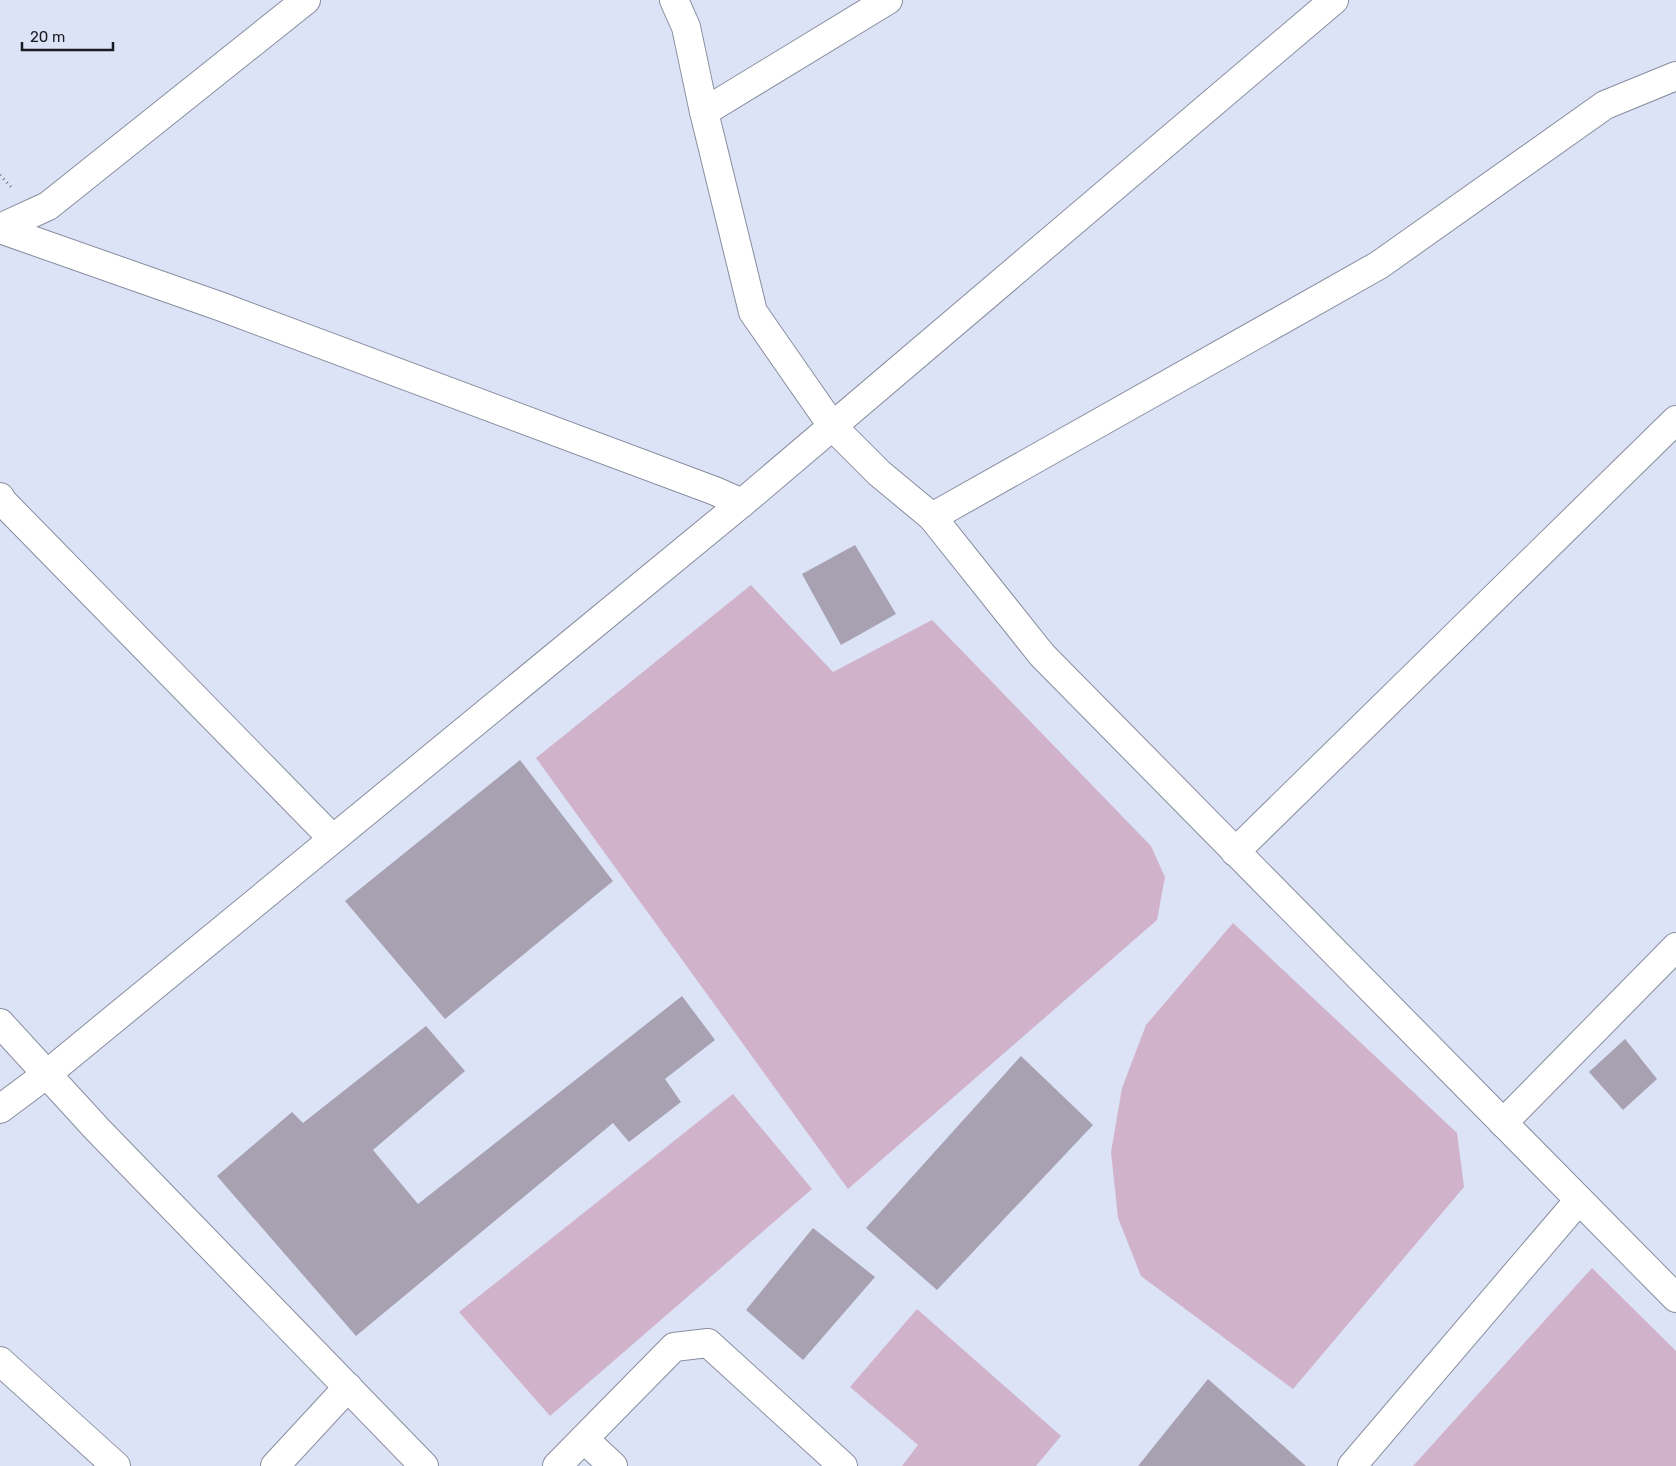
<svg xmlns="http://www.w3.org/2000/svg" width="1676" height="1466" viewBox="0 0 1676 1466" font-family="Rubik,sans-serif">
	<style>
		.green { fill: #d1b2cb }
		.building { fill: #a7a1b2 }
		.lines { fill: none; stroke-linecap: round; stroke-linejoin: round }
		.street-casing { stroke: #888e9f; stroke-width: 30 }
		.secondary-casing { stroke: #888e9f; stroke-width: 30 }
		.path { stroke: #727683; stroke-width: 3; stroke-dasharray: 1 4; stroke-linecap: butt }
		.street { stroke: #fff; stroke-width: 28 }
		.secondary { stroke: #fff; stroke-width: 28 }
	</style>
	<rect width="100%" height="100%" fill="#dce3f6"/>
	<g class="green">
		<path d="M 751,585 L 833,672 L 932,620 L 1151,846 L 1165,877 L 1157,920 L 848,1189 L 536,758 Z"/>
		<path d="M 1233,923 L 1457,1133 L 1464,1187 L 1293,1389 L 1141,1276 L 1118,1218 L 1111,1152 L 1122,1088 L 1146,1025 Z"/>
		<path d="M 733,1094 L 812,1189 L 550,1416 L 459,1312 Z"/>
		<path d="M 1592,1268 L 1676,1351 L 1676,1466 L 1413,1466 Z"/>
		<path d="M 917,1309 L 1061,1436 L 1036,1466 L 902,1466 L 918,1445 L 850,1387 Z"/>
	</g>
	<g class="building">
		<path d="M 855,545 L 896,614 L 841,645 L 802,574 Z"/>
		<path d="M 520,760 L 613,881 L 445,1019 L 345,901 Z"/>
		<path d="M 682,996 L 715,1040 L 665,1079 L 681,1102 L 629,1142 L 613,1123 L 356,1336 L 217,1176 L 292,1112 L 303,1123 L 426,1026 L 465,1071 L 373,1150 L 418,1204 Z"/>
		<path d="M 1625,1039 L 1657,1079 L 1623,1110 L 1589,1072 Z"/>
		<path d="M 1021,1056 L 1093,1125 L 937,1290 L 866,1228 Z"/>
		<path d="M 813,1228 L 875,1277 L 803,1360 L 746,1310 Z"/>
		<path d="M 1208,1379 L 1306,1466 L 1138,1466 Z"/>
	</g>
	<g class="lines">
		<defs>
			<g id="street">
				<path d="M 674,0 L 686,27 L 704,112 L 753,312 L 833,427"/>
				<path d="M 704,112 L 888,0"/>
				<path d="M 0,228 L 48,206 L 306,0"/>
				<path d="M 0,229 L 222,307 L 715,491 L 742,503"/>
				<path d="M 0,497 L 3,502 L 332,838"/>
				<path d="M 932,517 L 1379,265 L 1605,105 L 1676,76"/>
				<path d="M 1235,852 L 1676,420"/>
				<path d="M 0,1023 L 97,1129 L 424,1466"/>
				<path d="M 1503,1123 L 1676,947"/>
				<path d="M 0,1361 L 116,1466"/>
				<path d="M 584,1439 L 613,1466"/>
				<path d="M 275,1466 L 348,1387"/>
				<path d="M 557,1466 L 674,1347 L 708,1343 L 843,1466"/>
				<path d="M 1352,1466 L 1579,1200"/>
			</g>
			<g id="secondary">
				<path d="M 833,427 L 879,473 L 932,517 L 1042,655 L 1676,1298"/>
				<path d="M 0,1109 L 47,1074 L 742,503 L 1334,0"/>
			</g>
		</defs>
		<use href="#street" class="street-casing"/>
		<use href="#secondary" class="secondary-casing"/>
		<path class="path" d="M 0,175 L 13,189"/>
		<use href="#street" class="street"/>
		<use href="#secondary" class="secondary"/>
	</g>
	<path d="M22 42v8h91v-8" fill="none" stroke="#191b22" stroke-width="2.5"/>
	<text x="30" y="42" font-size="15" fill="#191b22" stroke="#dce3f6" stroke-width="4" paint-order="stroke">20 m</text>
</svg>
